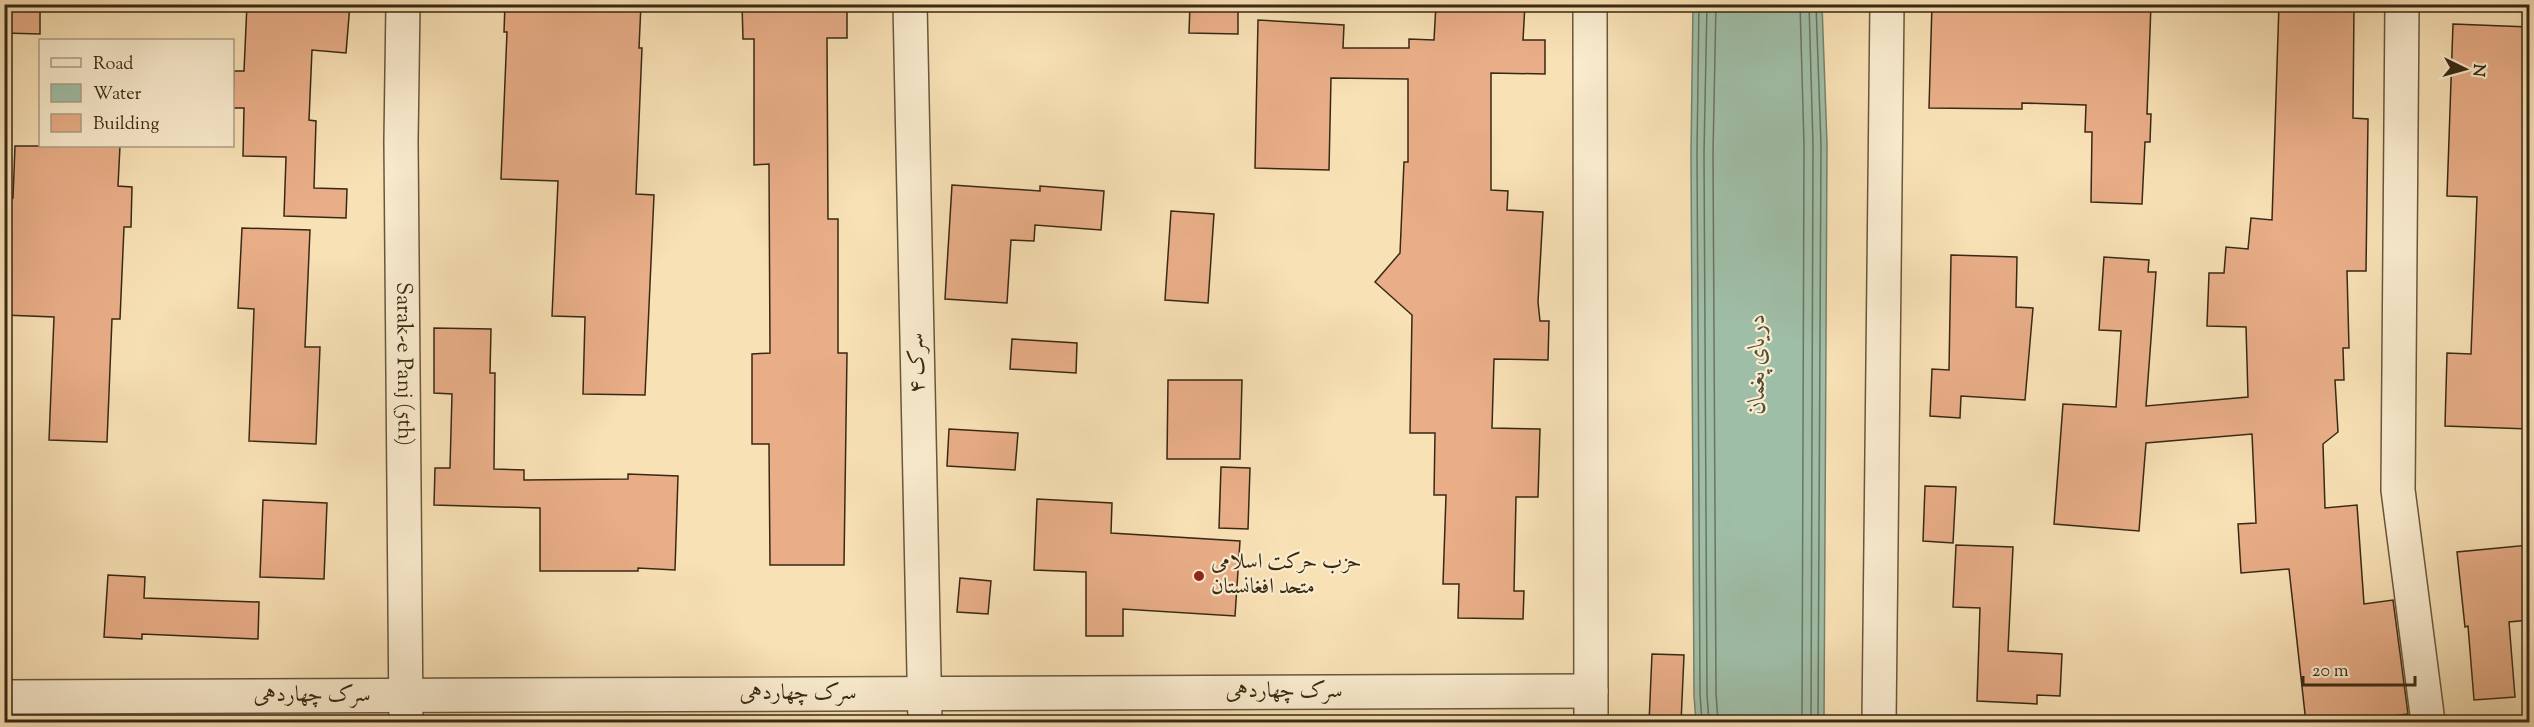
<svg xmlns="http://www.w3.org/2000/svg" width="2534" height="727" viewBox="0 0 2534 727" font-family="'Sorts Mill Goudy',Amiri,serif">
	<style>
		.water { fill: #9fbea8; stroke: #76826d; stroke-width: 1.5 }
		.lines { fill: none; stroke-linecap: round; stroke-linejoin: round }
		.shore { stroke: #6c745e; stroke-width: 1.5 }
		.building { fill: #e9ae88; stroke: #382914; stroke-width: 1.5 }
		.street-casing { stroke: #68573c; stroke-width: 36 }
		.street { stroke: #faeccf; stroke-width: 33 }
		.poi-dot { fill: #8f2418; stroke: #faeccf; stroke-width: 2 }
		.labels { text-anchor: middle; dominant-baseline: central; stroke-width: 4.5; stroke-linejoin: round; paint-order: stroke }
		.street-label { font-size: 22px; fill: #382914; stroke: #faeccf }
		.poi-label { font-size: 22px; fill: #382914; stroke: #faeccf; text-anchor: start }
		.water-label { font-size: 24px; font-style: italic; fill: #524e39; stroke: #faeccf }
	</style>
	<rect width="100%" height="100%" fill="#f8e1b5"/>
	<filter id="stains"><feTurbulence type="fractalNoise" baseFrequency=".00333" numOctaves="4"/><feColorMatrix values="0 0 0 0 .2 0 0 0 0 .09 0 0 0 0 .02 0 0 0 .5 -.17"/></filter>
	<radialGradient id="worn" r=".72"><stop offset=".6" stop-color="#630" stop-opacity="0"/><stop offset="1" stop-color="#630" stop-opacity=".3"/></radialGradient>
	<path class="water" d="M 1693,5 L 1822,5 L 1827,144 L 1824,722 L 1696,722 L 1694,695 L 1691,153 Z"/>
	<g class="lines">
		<g class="shore">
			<path d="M 1699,4 L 1697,153 L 1700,694 L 1702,722"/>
			<path d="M 1707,4 L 1704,153 L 1707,694 L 1709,722"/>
			<path d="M 1716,4 L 1713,153 L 1716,693 L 1718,722"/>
			<path d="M 1800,4 L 1804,145 L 1802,722"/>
			<path d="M 1809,4 L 1813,145 L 1811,722"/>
			<path d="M 1816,4 L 1821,145 L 1818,722"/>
		</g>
	</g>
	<g class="building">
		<path d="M 4,4 L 40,4 L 40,34 L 4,33 Z"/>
		<path d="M 247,4 L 350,4 L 346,53 L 312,50 L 309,120 L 316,121 L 314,188 L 347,189 L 346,218 L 284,216 L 286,157 L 243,156 L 244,108 L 233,108 L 234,71 L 244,71 Z"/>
		<path d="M 505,4 L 641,4 L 639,48 L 642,48 L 636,194 L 654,195 L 645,395 L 583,394 L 585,317 L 552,316 L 558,181 L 501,179 L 507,32 L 504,32 Z"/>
		<path d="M 742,4 L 847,4 L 847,38 L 827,38 L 828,219 L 838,219 L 838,353 L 847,353 L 844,565 L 770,565 L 769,444 L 752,444 L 752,354 L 770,353 L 769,164 L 754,165 L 754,39 L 743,39 Z"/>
		<path d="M 1190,4 L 1238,4 L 1238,34 L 1189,33 Z"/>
		<path d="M 1436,4 L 1525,4 L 1523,40 L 1545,40 L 1545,74 L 1491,73 L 1491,190 L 1508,191 L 1507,210 L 1543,212 L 1538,302 L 1540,321 L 1549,321 L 1548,360 L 1494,359 L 1492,428 L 1540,429 L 1538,497 L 1516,497 L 1514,591 L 1524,591 L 1523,619 L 1458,618 L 1459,584 L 1443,584 L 1446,495 L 1434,495 L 1435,433 L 1410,433 L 1412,315 L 1375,282 L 1400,253 L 1404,162 L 1408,162 L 1408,79 L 1331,78 L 1329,170 L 1255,168 L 1258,20 L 1344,25 L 1343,48 L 1409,48 L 1409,39 L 1434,40 Z"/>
		<path d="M 1932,4 L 2062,6 L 2062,4 L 2151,4 L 2147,114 L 2151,114 L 2150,142 L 2145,142 L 2142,204 L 2091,202 L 2092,132 L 2085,132 L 2086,105 L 2022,103 L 2022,109 L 1929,108 Z"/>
		<path d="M 2279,4 L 2354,4 L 2353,118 L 2368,119 L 2366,271 L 2347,271 L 2349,348 L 2343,348 L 2344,380 L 2335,380 L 2338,432 L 2323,444 L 2325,508 L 2357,505 L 2364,604 L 2393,600 L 2408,714 L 2339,723 L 2306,723 L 2289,569 L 2241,573 L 2238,524 L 2256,523 L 2252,434 L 2146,443 L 2139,531 L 2054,524 L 2063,404 L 2116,407 L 2121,331 L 2099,330 L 2104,257 L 2149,260 L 2148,272 L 2156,272 L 2146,406 L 2248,397 L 2246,327 L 2207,326 L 2209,273 L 2224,273 L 2226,247 L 2248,249 L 2251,218 L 2272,220 Z"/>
		<path d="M 2453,24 L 2529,27 L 2529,429 L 2445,426 L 2447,353 L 2471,354 L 2477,197 L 2447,196 Z"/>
		<path d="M 15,146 L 120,146 L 118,186 L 132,187 L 131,227 L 124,227 L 120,319 L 112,319 L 107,442 L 49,440 L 54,317 L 4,315 L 4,198 L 13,198 Z"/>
		<path d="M 952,185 L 1040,191 L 1040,186 L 1104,191 L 1101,230 L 1035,225 L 1034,241 L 1011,240 L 1007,303 L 945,299 Z"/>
		<path d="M 1171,211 L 1214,214 L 1208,303 L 1165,300 Z"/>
		<path d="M 242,228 L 310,230 L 305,347 L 320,347 L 316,444 L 249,441 L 254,309 L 238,308 Z"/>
		<path d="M 1951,255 L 2017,257 L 2016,307 L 2033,308 L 2025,400 L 1961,396 L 1960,418 L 1930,416 L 1932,369 L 1949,370 Z"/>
		<path d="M 434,328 L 491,329 L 490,373 L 495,373 L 494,469 L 524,470 L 524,480 L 628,479 L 628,474 L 678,476 L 675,570 L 638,568 L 638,571 L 540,571 L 540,508 L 434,505 L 435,468 L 450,468 L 452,394 L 434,393 Z"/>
		<path d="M 1012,339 L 1077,343 L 1076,373 L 1010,369 Z"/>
		<path d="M 1168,380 L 1242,380 L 1240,459 L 1167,459 Z"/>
		<path d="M 949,429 L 1018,433 L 1015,470 L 947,466 Z"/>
		<path d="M 1221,467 L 1250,468 L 1248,529 L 1219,528 Z"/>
		<path d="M 1925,486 L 1956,487 L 1953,543 L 1923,541 Z"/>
		<path d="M 1037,499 L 1112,503 L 1111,533 L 1240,541 L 1235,616 L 1123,609 L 1123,636 L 1086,636 L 1086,572 L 1034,570 Z"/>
		<path d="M 263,500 L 327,503 L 324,579 L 260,577 Z"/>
		<path d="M 1956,545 L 2013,547 L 2008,651 L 2062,654 L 2060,696 L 2037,695 L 2037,704 L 1977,701 L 1980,608 L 1953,607 Z"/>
		<path d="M 2529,545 L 2529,620 L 2509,622 L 2515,697 L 2474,700 L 2468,626 L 2465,627 L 2457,552 Z"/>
		<path d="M 108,575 L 145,577 L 144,598 L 259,602 L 258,639 L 142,634 L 142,639 L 104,637 Z"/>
		<path d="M 960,578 L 991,581 L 988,614 L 957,612 Z"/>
		<path d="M 1652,654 L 1684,655 L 1681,723 L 1649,723 Z"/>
	</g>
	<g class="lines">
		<defs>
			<g id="street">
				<path id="s1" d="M 403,4 L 401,141 L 406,722"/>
				<path d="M 910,4 L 925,722"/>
				<path d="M 1590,4 L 1591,722"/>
				<path d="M 2402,4 L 2398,490 L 2428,722"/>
				<path d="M 4,697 L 1591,691"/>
				<path d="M 1879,722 L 1887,4"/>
			</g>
		</defs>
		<use href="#street" class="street-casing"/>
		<use href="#street" class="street"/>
	</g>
	<circle class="poi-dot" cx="1199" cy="576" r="6"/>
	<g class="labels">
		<g class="street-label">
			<text transform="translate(918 363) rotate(-91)">سرک ۴</text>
			<text stroke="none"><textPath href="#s1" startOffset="360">Sarak-e Panj (5th)</textPath></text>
			<text x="1284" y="692">سرک چهاردهی</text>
			<text x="798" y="694">سرک چهاردهی</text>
			<text x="312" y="696">سرک چهاردهی</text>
		</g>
		<g class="poi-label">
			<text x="1211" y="563">حزب حرکت اسلامی<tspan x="1211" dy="25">متحد افغانستان</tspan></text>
		</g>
		<g class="water-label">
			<text transform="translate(1758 364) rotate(-90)">دریای پغمان</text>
		</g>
	</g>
	<rect width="2534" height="727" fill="none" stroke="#f8e1b5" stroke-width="24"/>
	<rect x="6" y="6" width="2522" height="715" fill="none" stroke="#382914" stroke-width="3"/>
	<rect x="12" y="12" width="2510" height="703" fill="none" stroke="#382914" stroke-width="1.5"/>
	<rect x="39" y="39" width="195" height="108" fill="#faeccf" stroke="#ac9e84" stroke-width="1.5"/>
	<rect x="51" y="58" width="30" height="9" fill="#faeccf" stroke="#ac9e84" stroke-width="1.5"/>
	<text x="93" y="69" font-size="18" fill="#382914">Road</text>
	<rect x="51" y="84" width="30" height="18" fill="#9fbea8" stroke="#ac9e84" stroke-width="1.5"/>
	<text x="93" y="99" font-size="18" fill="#382914">Water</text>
	<rect x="51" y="114" width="30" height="18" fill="#e9ae88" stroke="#ac9e84" stroke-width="1.5"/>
	<text x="93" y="129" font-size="18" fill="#382914">Building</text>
	<g transform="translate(2465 69) rotate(95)" stroke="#faeccf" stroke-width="4.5" paint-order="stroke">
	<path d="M0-4.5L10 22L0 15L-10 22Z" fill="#382914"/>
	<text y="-9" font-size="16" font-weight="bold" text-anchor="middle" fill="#382914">N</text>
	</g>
	<path d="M2303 676v9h112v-9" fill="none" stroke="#382914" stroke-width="3"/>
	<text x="2312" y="676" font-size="18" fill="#382914" stroke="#faeccf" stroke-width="4.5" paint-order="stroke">20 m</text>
	<rect width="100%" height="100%" filter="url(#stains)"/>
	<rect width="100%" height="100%" fill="url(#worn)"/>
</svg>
